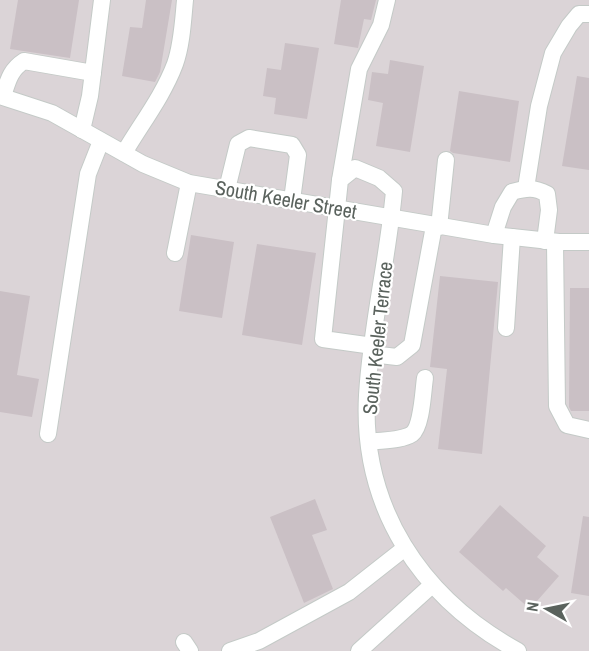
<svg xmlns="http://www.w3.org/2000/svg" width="589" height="651" viewBox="0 0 589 651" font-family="'Archivo Narrow',sans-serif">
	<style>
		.industrial { fill: #dbd4d7 }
		.building { fill: #cac0c5 }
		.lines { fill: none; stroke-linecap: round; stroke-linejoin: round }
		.minor-casing { stroke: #c4cac7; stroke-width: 18 }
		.minor { stroke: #fff; stroke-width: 16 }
		.labels { text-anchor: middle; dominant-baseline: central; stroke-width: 4.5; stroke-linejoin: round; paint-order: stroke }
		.street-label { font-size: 20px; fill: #5a625d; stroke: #fff }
	</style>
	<rect width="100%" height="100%" fill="#ece2e6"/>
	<rect class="industrial" x="0" y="0" width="589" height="651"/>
	<g class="building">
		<path d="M 18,0 L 79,0 L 70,58 L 10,49 Z"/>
		<path d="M 146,0 L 172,0 L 160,72 L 155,82 L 122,76 L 130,27 L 142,28 Z"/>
		<path d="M 341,0 L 376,0 L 371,20 L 364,19 L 358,48 L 334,44 Z"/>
		<path d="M 285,43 L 319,48 L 307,119 L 274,114 L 276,98 L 263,96 L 267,68 L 281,70 Z"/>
		<path d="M 390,60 L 424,66 L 410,152 L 376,146 L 383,103 L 368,100 L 372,72 L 388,74 Z"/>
		<path d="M 577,76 L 589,78 L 589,170 L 562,166 Z"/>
		<path d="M 459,91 L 519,101 L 510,162 L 453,153 L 450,151 Z"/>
		<path d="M 191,235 L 234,242 L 222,318 L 179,311 Z"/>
		<path d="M 257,244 L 316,253 L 302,345 L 242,335 Z"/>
		<path d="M 440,276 L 498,282 L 482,454 L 438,449 L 447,369 L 430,367 Z"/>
		<path d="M 570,288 L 589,288 L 589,411 L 571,411 L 569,407 Z"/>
		<path d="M 0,291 L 30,296 L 17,375 L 39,379 L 32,417 L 0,412 Z"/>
		<path d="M 315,499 L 327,530 L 312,535 L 333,589 L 304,603 L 270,517 Z"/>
		<path d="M 500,505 L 546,546 L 537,557 L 559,576 L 530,609 L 506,588 L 503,591 L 459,552 Z"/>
		<path d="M 583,516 L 589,517 L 589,596 L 571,593 Z"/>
	</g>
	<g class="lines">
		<defs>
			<g id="minor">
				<path d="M 0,96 L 52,113 L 143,164 L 189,183 L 494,235 L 559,242 L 589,242"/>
				<path d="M 3,96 C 8,81 10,70 24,61 L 93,73"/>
				<path d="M 82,130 L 90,96 L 102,0"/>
				<path d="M 124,153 C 141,124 163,96 175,64 C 182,44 183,21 185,0"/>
				<path d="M 340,180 L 359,69 L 381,25 L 387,0"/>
				<path d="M 526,188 L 539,106 L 553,53 L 569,26 L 579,14 L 589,14"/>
				<path d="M 227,189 L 238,144 L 249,138 L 292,145 L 298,155 L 292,200"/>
				<path d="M 439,227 L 446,160"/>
				<path d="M 494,235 L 503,207 L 512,192 C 527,188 534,187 547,194 L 549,210 L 545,241"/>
				<path d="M 555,242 L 557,406 L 567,425 L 589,430"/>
				<path d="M 175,253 L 189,183"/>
				<path d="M 506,328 L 512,237"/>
				<path d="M 373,346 L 323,339 L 340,180 L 355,168 L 379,178 L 394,191 C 388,259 371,326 367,395 C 361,508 421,598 518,651"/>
				<path d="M 371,354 L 397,357 L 412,345 L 434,226"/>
				<path d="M 48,434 L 88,174 L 101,141"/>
				<path d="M 369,442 C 382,440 401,441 412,434 C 422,426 423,391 425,378"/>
				<path d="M 184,642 L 190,651"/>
				<path d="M 230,651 L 259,641 L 349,592 L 405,548"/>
				<path d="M 359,651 L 432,585"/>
			</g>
		</defs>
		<use href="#minor" class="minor-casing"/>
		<use href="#minor" class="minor"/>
	</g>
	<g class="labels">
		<g class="street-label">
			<text transform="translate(286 199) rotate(10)">South Keeler Street</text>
			<text transform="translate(377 338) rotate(-84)">South Keeler Terrace</text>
		</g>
	</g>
	<g transform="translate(547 609) rotate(279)" stroke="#ffffff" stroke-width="4.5" paint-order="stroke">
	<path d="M0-4.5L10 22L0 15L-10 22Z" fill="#5a625d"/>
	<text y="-9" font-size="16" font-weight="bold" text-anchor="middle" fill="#5a625d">N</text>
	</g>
</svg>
